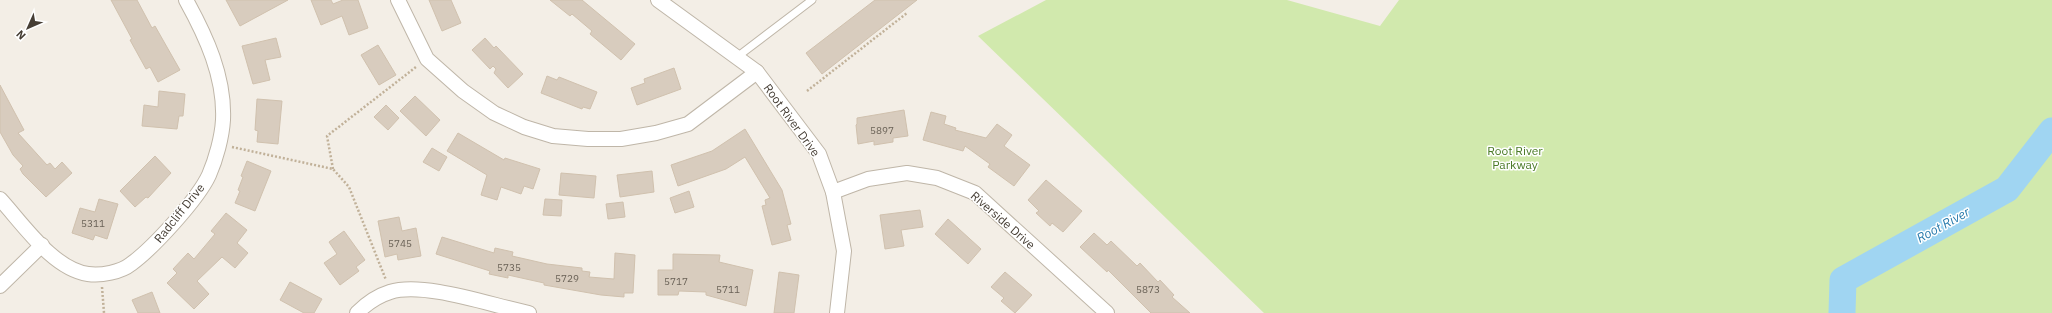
<svg xmlns="http://www.w3.org/2000/svg" width="2052" height="313" viewBox="0 0 2052 313" font-family="'IBM Plex Sans',sans-serif">
	<style>
		.green { fill: #d1e9ad }
		.lines { fill: none; stroke-linecap: round; stroke-linejoin: round }
		.river { stroke: #a0d5f2; stroke-width: 27 }
		.building { fill: #d8ccbe; stroke: #d0c1ae }
		.service-casing { stroke: #bfb6a8; stroke-width: 9 }
		.minor-casing { stroke: #bfb6a8; stroke-width: 16 }
		.path { stroke: #c1b199; stroke-width: 2.5; stroke-dasharray: 2 2; stroke-linecap: butt }
		.service { stroke: #fff; stroke-width: 7 }
		.minor { stroke: #fff; stroke-width: 14 }
		.labels { text-anchor: middle; dominant-baseline: central; stroke-width: 3; stroke-linejoin: round; paint-order: stroke }
		.number-label { font-size: 10px; fill: #6a6257 }
		.street-label { font-size: 12px; fill: #463e35; stroke: #fff }
		.park-label { font-size: 12px; fill: #4a7a26; stroke: #fff }
		.water-label { font-size: 13px; font-style: italic; fill: #2a7cad; stroke: #fff }
	</style>
	<rect width="100%" height="100%" fill="#f3eee6"/>
	<path class="green" d="M 1046,0 L 1287,0 L 1380,26 L 1399,0 L 2052,0 L 2052,313 L 1264,313 L 978,36 Z"/>
	<g class="lines">
		<path class="river" d="M 1842,313 L 1843,280 L 2007,189 L 2052,131"/>
	</g>
	<g class="building">
		<path d="M 111,0 L 137,0 L 152,28 L 155,26 L 180,70 L 158,82 L 150,67 L 146,69 L 130,40 L 132,39 Z"/>
		<path d="M 226,0 L 288,0 L 240,26 Z"/>
		<path d="M 311,0 L 331,0 L 333,4 L 343,0 L 358,0 L 368,28 L 349,35 L 342,16 L 321,25 Z"/>
		<path d="M 429,0 L 451,0 L 461,23 L 442,31 Z"/>
		<path d="M 550,0 L 582,0 L 635,44 L 621,60 L 590,34 L 592,31 L 572,14 L 570,16 Z"/>
		<path d="M 875,0 L 917,0 L 822,74 L 806,53 Z"/>
		<path d="M 276,38 L 281,57 L 265,60 L 270,80 L 253,84 L 242,46 Z"/>
		<path d="M 485,38 L 494,48 L 496,46 L 523,74 L 508,88 L 494,73 L 496,69 L 493,66 L 490,69 L 472,50 Z"/>
		<path d="M 378,45 L 396,75 L 379,85 L 361,55 Z"/>
		<path d="M 674,68 L 681,89 L 637,105 L 631,88 L 645,83 L 644,79 Z"/>
		<path d="M 547,76 L 557,80 L 559,77 L 597,92 L 590,109 L 583,107 L 582,109 L 541,93 Z"/>
		<path d="M 0,85 L 24,130 L 18,133 L 47,165 L 50,163 L 55,169 L 62,162 L 72,173 L 46,197 L 23,174 L 20,169 L 23,166 L 13,155 L 0,132 Z"/>
		<path d="M 159,91 L 185,94 L 183,116 L 179,116 L 177,129 L 142,126 L 144,105 L 158,107 Z"/>
		<path d="M 415,96 L 440,120 L 426,136 L 400,111 Z"/>
		<path d="M 257,99 L 282,101 L 278,144 L 257,142 L 258,131 L 255,130 Z"/>
		<path d="M 386,105 L 399,118 L 388,130 L 374,117 Z"/>
		<path d="M 904,110 L 908,136 L 893,138 L 893,142 L 874,145 L 874,141 L 858,144 L 856,125 L 857,124 L 857,118 Z"/>
		<path d="M 931,112 L 946,116 L 944,124 L 956,128 L 955,130 L 986,138 L 997,124 L 1012,135 L 1004,146 L 1030,165 L 1014,186 L 988,167 L 990,164 L 965,146 L 963,151 L 923,140 Z"/>
		<path d="M 745,129 L 782,190 L 791,224 L 787,225 L 791,240 L 772,245 L 762,206 L 766,205 L 765,200 L 770,198 L 745,157 L 726,169 L 678,186 L 671,165 L 712,151 Z"/>
		<path d="M 458,133 L 504,160 L 505,158 L 540,169 L 533,189 L 524,186 L 521,194 L 501,187 L 497,200 L 481,195 L 487,175 L 447,151 Z"/>
		<path d="M 432,148 L 447,157 L 439,171 L 423,162 Z"/>
		<path d="M 155,156 L 171,173 L 148,198 L 146,197 L 135,207 L 120,191 Z"/>
		<path d="M 247,161 L 271,171 L 255,211 L 235,203 L 240,191 L 238,190 L 243,177 L 241,176 Z"/>
		<path d="M 652,171 L 654,192 L 620,197 L 617,175 Z"/>
		<path d="M 561,173 L 596,176 L 594,198 L 559,195 Z"/>
		<path d="M 1046,180 L 1082,211 L 1063,232 L 1052,223 L 1050,226 L 1036,213 L 1039,211 L 1028,200 Z"/>
		<path d="M 689,191 L 694,207 L 675,213 L 670,198 Z"/>
		<path d="M 99,199 L 118,204 L 107,239 L 95,235 L 93,240 L 72,233 L 80,208 L 95,212 Z"/>
		<path d="M 545,199 L 562,200 L 561,216 L 543,215 Z"/>
		<path d="M 623,202 L 625,217 L 608,219 L 606,204 Z"/>
		<path d="M 920,210 L 923,227 L 901,230 L 904,246 L 885,249 L 880,215 Z"/>
		<path d="M 226,213 L 247,230 L 237,243 L 248,253 L 235,268 L 222,257 L 197,281 L 209,294 L 194,309 L 167,283 L 177,273 L 173,269 L 188,253 L 194,259 L 215,234 L 211,231 Z"/>
		<path d="M 399,217 L 402,231 L 416,228 L 421,256 L 398,260 L 397,254 L 385,257 L 378,221 Z"/>
		<path d="M 948,219 L 981,249 L 968,264 L 935,234 Z"/>
		<path d="M 344,231 L 365,260 L 356,267 L 359,271 L 340,285 L 324,263 L 337,254 L 329,242 Z"/>
		<path d="M 1094,233 L 1107,245 L 1111,241 L 1137,266 L 1140,263 L 1158,282 L 1160,280 L 1174,295 L 1172,297 L 1190,313 L 1151,313 L 1108,270 L 1107,272 L 1080,247 Z"/>
		<path d="M 442,237 L 494,253 L 495,248 L 513,252 L 512,256 L 547,264 L 582,268 L 582,271 L 590,272 L 589,277 L 614,279 L 615,253 L 635,255 L 633,293 L 624,293 L 624,297 L 601,295 L 544,285 L 544,283 L 508,275 L 508,278 L 489,274 L 490,271 L 436,254 Z"/>
		<path d="M 673,254 L 720,255 L 719,262 L 753,270 L 746,306 L 706,295 L 706,292 L 679,291 L 678,295 L 658,295 L 658,270 L 673,270 Z"/>
		<path d="M 779,272 L 799,275 L 794,313 L 774,313 Z"/>
		<path d="M 1005,272 L 1032,295 L 1015,313 L 1001,301 L 1004,298 L 991,287 Z"/>
		<path d="M 290,282 L 322,299 L 314,313 L 304,313 L 280,300 Z"/>
		<path d="M 152,292 L 160,313 L 138,313 L 132,300 Z"/>
	</g>
	<g class="lines">
		<defs>
			<path id="service" d="M 737,57 L 812,0"/>
			<g id="minor">
				<path d="M 398,0 L 427,59 L 463,91 L 494,113 L 524,127 L 553,136 L 588,139 L 621,139 L 656,133 L 688,124 L 757,72"/>
				<path d="M 658,0 L 757,72 L 819,154 L 833,192 L 844,251 L 837,313"/>
				<path d="M 833,192 L 868,179 L 907,173 L 937,178 L 975,193 L 1107,313"/>
				<path d="M 0,199 C 23,224 53,269 88,274 C 101,276 121,272 131,264 C 153,248 198,199 209,175 C 216,159 222,137 223,120 C 225,77 206,36 186,0"/>
				<path d="M 0,286 L 42,245"/>
				<path d="M 357,313 C 366,304 377,296 390,292 C 424,281 493,306 529,313"/>
			</g>
		</defs>
		<use href="#service" class="service-casing"/>
		<use href="#minor" class="minor-casing"/>
		<g class="path">
			<path d="M 807,91 L 907,13"/>
			<path d="M 232,147 L 333,169 L 349,187 L 386,280"/>
			<path d="M 333,169 L 327,136 L 416,67"/>
			<path d="M 102,287 L 104,313"/>
		</g>
		<use href="#service" class="service"/>
		<use href="#minor" class="minor"/>
	</g>
	<g class="labels">
		<g class="number-label">
			<text x="882" y="130">5897</text>
			<text x="93" y="223">5311</text>
			<text x="400" y="243">5745</text>
			<text x="509" y="267">5735</text>
			<text x="567" y="278">5729</text>
			<text x="676" y="281">5717</text>
			<text x="728" y="289">5711</text>
			<text x="1148" y="289">5873</text>
		</g>
		<g class="street-label">
			<text transform="translate(792 120) rotate(54)">Root River Drive</text>
			<text transform="translate(179 213) rotate(-51)">Radcliff Drive</text>
			<text transform="translate(1003 220) rotate(41)">Riverside Drive</text>
		</g>
		<g class="park-label">
			<text x="1515" y="150">Root River<tspan x="1515" dy="14">Parkway</tspan></text>
		</g>
		<g class="water-label">
			<text transform="translate(1943 225) rotate(-29)">Root River</text>
		</g>
	</g>
	<g transform="translate(28 28) rotate(225)" stroke="#ffffff" stroke-width="3" paint-order="stroke">
	<path d="M0-3L7 15L0 10L-7 15Z" fill="#463e35"/>
	<text y="-6" font-size="11" font-weight="bold" text-anchor="middle" fill="#463e35">N</text>
	</g>
</svg>
